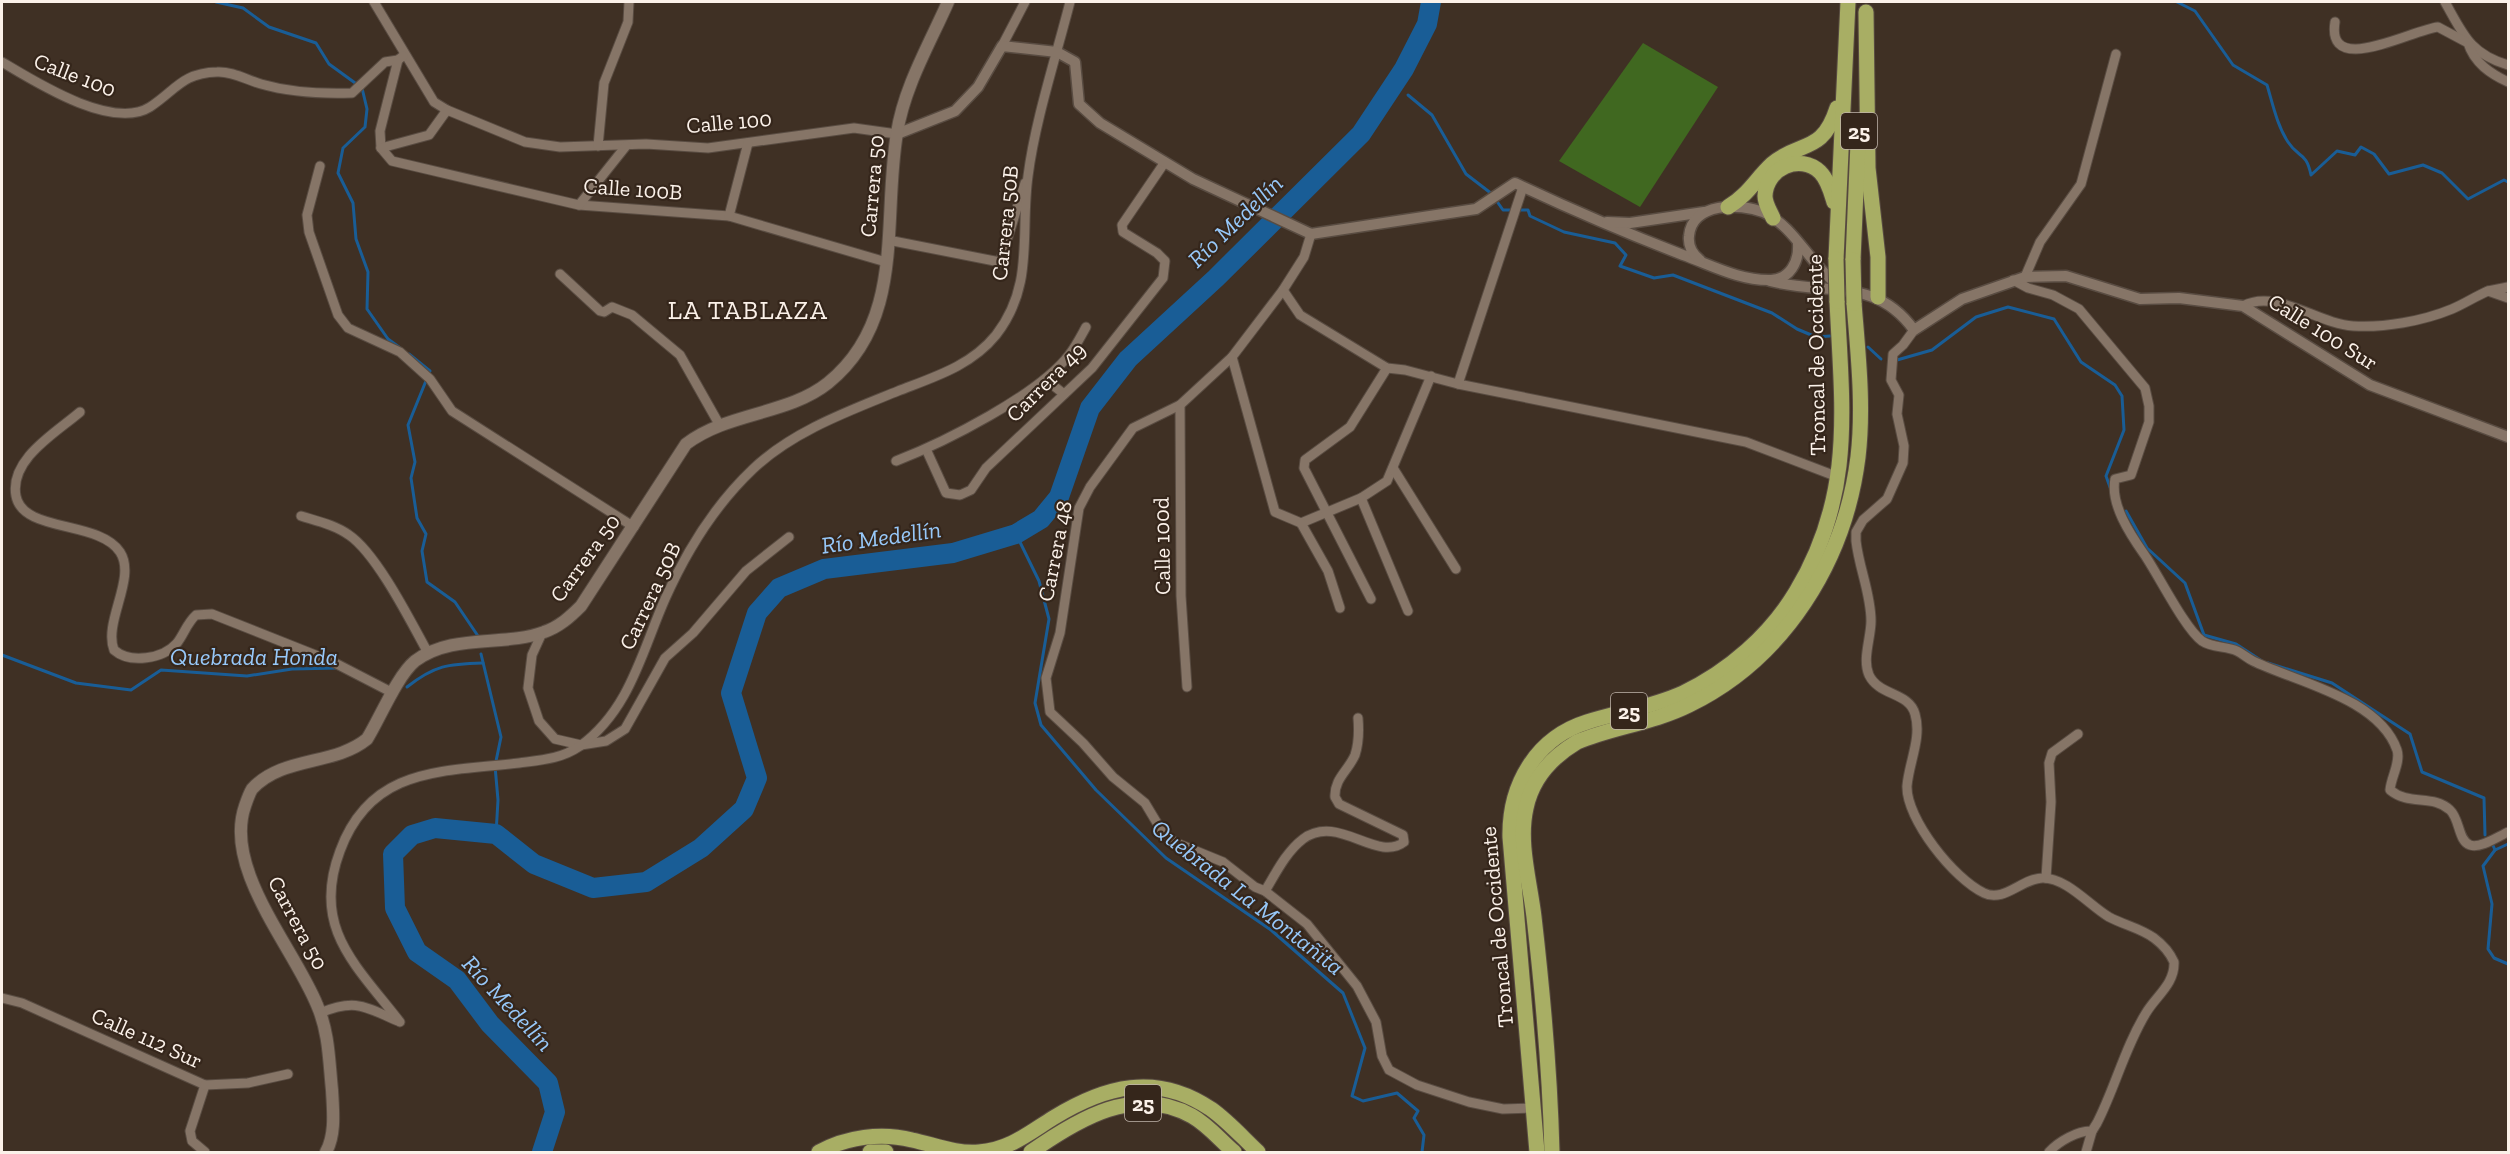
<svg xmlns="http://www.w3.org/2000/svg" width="2510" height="1154" viewBox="0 0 2510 1154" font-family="'Zilla Slab',serif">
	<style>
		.green { fill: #406820 }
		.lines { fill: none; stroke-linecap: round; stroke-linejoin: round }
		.stream { stroke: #195d96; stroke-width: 3 }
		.river { stroke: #195d96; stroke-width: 20 }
		.minor-casing { stroke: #594c42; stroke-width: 11 }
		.tertiary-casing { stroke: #594c42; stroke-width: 13 }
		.secondary-casing { stroke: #594c42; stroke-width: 14 }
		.trunk-casing { stroke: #594c42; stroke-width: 17 }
		.minor { stroke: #867567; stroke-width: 9 }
		.tertiary { stroke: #867567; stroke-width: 10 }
		.secondary { stroke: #867567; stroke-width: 12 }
		.trunk { stroke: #a8ae64; stroke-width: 15 }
		.trunk-bridge-casing { stroke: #594c42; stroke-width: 17; stroke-linecap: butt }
		.trunk-bridge { stroke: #a8ae64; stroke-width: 15 }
		.labels { text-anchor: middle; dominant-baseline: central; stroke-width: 4.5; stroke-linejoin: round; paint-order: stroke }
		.shield { fill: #35261b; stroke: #c0b4ab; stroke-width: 1.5 }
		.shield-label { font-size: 21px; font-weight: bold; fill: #fbf1e9 }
		.street-label { font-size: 22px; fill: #fbf1e9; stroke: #35261b }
		.water-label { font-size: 24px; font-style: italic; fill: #97c8f9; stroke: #35261b }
		.quarter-label { font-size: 26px; letter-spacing: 1.5px; fill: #fbf1e9; stroke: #35261b }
	</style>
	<rect width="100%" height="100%" fill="#3f3024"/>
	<path class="green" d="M 1643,43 L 1718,87 L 1640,207 L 1559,161 Z"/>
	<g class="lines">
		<g class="stream">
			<path d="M 216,2 L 243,8 L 269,27 L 316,43 L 329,64 L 362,88 L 367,109 L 365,127 L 343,148 L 338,173 L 353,203 L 356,239 L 368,272 L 367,309 L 388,339 L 399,347"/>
			<path d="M 2177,2 L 2195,11 L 2233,65 L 2267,85 C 2273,105 2277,125 2288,142 C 2299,159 2306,151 2311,175 L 2337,151 L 2355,155 L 2361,147 L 2374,154 L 2389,174 L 2423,165 L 2442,173 L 2468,199 L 2504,180 L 2508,182"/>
			<path d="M 1408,95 L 1432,115 L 1466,174 L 1492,194"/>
			<path d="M 1496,200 L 1503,210 L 1528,210 L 1530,216 L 1564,232 L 1615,243 L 1626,255 L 1620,266 L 1654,278 L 1673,275 L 1772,313 L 1797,329 L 1816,337 L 1830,336"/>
			<path d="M 1868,347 L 1881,359"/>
			<path d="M 409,354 L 430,371 L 408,425 L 415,462 L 411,478 L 417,518 L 426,534 L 422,551 L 427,582 L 455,602 L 478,636"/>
			<path d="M 1897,360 L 1932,350 L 1976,317 L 2008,307 L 2054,319 L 2081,362 L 2115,385 L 2122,396 L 2124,430 L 2106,476 L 2111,490"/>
			<path d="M 2126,511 L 2147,548 L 2185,583 L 2204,635 L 2236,644 L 2262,661"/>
			<path d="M 1016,534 L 1039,581 L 1049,619 L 1035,703 L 1041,725 L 1096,790 L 1166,858 L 1271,930 L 1343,993 L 1365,1048 L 1352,1096 L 1363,1101 L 1397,1093 L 1418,1111 L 1414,1118 L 1424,1135 L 1422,1152"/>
			<path d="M 481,654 L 501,737 L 495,766 L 498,800 L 496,834"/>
			<path d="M 2,655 L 76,683 L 131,690 L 161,670 L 247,676 L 292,669 L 339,668"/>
			<path d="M 2268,663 L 2332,683 L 2410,734 L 2422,772 L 2484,798 L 2485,835"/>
			<path d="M 407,687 C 435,665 448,664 483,663"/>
			<path d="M 2492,843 L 2495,850 L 2508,844"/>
			<path d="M 2495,850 L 2483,866 L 2492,904 L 2488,949 L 2494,958 L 2508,964"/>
		</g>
		<path class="river" d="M 542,1152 L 555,1112 L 548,1083 L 490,1024 L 457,980 L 417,952 L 395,908 L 393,854 L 412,835 L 435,828 L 496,834 L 534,864 L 593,888 L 646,882 L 701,848 L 744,809 L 757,778 L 731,693 L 757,613 L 779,588 L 824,569 L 953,553 L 1016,534 L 1041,519 L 1059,497 L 1090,408 L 1128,359 L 1216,278 L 1361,134 L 1404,69 L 1427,24 L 1431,2"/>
		<defs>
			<g id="minor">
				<path d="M 374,2 L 434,102 L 447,110 L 525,142 L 560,147 L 646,144 L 708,148 L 854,128 L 897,134"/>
				<path d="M 2445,2 C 2463,34 2470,54 2508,65"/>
				<path d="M 2335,22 C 2326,78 2411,30 2438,27 L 2468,43 C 2474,63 2491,74 2508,82"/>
				<path d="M 1002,46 L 1025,2"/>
				<path d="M 2,62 C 34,81 112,131 150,107 C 176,90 182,73 217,72 C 232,71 247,80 261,84 C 289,92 323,94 352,93 L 385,62 L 398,60"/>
				<path d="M 598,146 L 604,83 L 628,22 L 629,2"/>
				<path d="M 381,148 L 392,161 L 579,205 L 729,216 L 886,262"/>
				<path d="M 381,148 L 380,131 L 398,60 L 403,56"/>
				<path d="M 381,148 L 429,135 L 447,110"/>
				<path d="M 320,166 L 307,215 L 309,232 L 338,315 L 348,328 L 400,352 L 430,379 L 452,411 L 634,527"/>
				<path d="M 1523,187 L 1458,384 L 1746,442 L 1838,477"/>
				<path d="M 579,205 L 626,146"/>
				<path d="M 729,216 L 748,143"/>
				<path d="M 1311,234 L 1304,257 L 1283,290 L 1232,357 L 1180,405 L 1133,428 L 1090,487 L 1079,508 L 1060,633 L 1046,678 L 1050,712 L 1083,743 L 1113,777 L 1145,803 L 1160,828 L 1174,842 L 1223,862 L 1255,887 L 1265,891 C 1276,873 1286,852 1303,839 C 1338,813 1377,863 1404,842 L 1403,835 L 1339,804 L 1335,797 C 1334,779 1348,771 1355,755 C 1359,743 1359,730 1358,718"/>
				<path d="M 888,240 L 1000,262 L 1025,183"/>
				<path d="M 560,274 L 600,311 L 604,312 L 612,307 L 632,315 L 680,355 L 719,424"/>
				<path d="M 2025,277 L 2040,242 L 2081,184 L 2116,54"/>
				<path d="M 2013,280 L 2028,288 L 2053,295 L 2079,309 L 2145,388 L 2149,406 L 2149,422 L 2131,475 L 2115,479 C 2110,504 2130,534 2144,554 C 2158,574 2185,629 2202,641 C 2212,648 2227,646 2237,651 C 2243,654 2247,658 2253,661 C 2296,682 2379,698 2397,750 C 2401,762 2391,777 2390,790 C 2409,806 2433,794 2450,810 C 2460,819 2458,841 2470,845 C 2480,849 2499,836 2508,832"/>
				<path d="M 1283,290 L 1300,315 L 1387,368 L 1405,370 L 1458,384"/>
				<path d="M 2488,291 L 2508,287"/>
				<path d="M 2243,306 C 2276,288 2318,324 2353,326 C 2384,328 2423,321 2452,309 C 2464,304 2476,296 2488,291 L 2508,298"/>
				<path d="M 1914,330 L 1903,345 L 1893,354 L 1891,380 L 1899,395 L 1897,414 L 1904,446 L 1903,463 L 1887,499 L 1863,520 L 1856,532 L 1856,541 C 1859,568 1871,594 1871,621 C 1871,638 1862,659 1869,675 C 1879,696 1909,692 1915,714 C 1922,738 1909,762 1907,786 C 1906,819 1954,879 1984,893 C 2004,903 2022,878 2043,878 C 2067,878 2090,906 2109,917 C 2124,925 2140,928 2154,938 C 2162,944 2170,953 2174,962 C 2175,984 2156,996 2146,1013 C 2125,1047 2115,1088 2097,1123 L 2092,1131 C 2078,1130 2058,1142 2049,1152"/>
				<path d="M 1232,357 L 1275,512 L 1301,523 L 1361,498 L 1387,481 L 1431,376"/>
				<path d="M 1045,379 L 1064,394"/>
				<path d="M 1180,405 L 1181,596 L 1187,687"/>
				<path d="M 80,412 C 57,432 9,459 16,496 C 23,533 99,520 120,552 C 137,578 103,622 114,650 C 130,664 163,659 177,643 C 184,634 187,623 196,615 L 212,614 L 333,662 L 393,693"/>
				<path d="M 926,449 L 946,493 L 960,495 L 971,490 L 986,468 L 1092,368 L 1163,278 L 1165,261 L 1157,253 L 1123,232 L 1122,225 L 1165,162"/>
				<path d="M 896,461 C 945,442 1038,395 1069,355 C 1076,346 1081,336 1086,327"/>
				<path d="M 1393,468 L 1456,569"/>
				<path d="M 1361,498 L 1408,611"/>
				<path d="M 301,516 C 317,521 335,525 349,535 C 377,554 411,622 428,653"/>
				<path d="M 1301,523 L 1328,571 L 1340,608"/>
				<path d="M 1371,599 L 1304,468 L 1305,460 L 1350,427 L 1387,368"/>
				<path d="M 542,633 L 532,655 L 528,688 L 539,721 L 555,739 L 581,745 L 606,741 L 625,729 L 665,658 L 693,633 L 746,571 L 789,537"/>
				<path d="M 2046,878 L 2051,802 L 2049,763 L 2052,753 L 2078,734"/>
				<path d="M 1265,891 L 1307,924 L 1357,986 L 1376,1022 L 1382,1056 L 1389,1070 L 1417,1085 L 1469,1102 L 1503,1109 L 1535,1108"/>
				<path d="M 2,998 L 22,1003 L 205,1085 L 190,1131 L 192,1141 L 205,1152"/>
				<path d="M 320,1013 C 356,998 365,1007 398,1021"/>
				<path d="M 400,1022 C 356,965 311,928 340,851 C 371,766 443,772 519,763 C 542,760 561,759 580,746 C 630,710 642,651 665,599 C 686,552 716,504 753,469 C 793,431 849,411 898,391 C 934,377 971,366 996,335 C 1035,285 1020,233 1028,176 C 1035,121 1056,57 1070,2"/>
				<path d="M 205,1085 L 248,1083 L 288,1074"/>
				<path d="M 2086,1152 L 2092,1131"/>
			</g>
			<g id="tertiary">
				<path d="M 897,134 L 955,111 L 978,87 L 1002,46 L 1057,52 L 1075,62 L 1079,104 L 1100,123 L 1193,179 L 1311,234 L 1476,209 L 1515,183 C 1570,209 1626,233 1683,255 C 1711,265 1740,281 1771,280 C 1790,279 1799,262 1798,244"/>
				<path d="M 1607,222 L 1630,223 L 1704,212"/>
				<path d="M 1700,260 C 1692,254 1688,245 1689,236 C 1692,202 1740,203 1763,212 C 1796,227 1810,266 1840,286"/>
				<path d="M 1770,281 C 1826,296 1875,276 1914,330 L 1962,299 L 2025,277 L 2066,276 L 2140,299 L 2179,298 L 2243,306 L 2370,385 L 2508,437"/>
			</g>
			<path id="secondary" d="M 326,1152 C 336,1134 333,1110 332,1090 C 329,1061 329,1032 317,1005 C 294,948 223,869 245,806 C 247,800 249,794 252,789 C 282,756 334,766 367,739 C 380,718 397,676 415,661 C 452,633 504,647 544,632 C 559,627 570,617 581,606 L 686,444 C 728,412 788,415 828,383 C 906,320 882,221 897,133 C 904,87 930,43 948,2"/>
			<g id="trunk">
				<path d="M 1866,12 L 1868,168 L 1878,257 L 1878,297"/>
				<path d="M 1728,207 C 1749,194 1755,180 1772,164 C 1800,140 1822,155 1837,108"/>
				<path d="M 1773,218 C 1770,211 1765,204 1765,196 C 1766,168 1800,153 1820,172 C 1828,180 1831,192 1834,202"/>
				<path d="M 1836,259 L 1848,2"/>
				<path d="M 1853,260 L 1858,143"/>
				<path d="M 819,1152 C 847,1137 881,1132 912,1140 C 935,1145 956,1154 979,1152 C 1009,1150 1029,1133 1053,1118 C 1105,1086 1156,1072 1211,1109 C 1228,1121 1243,1138 1258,1152"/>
				<path d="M 870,1152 L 886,1152"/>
				<path d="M 1031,1152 C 1078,1119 1135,1084 1192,1116 C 1208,1125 1220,1140 1234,1152"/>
				<path d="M 1537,1152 L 1510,837 C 1509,785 1536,738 1587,722 C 1619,712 1652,707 1683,693 C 1729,671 1770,635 1796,592 C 1855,494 1842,408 1837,301"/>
				<path d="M 1552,1152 C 1550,1074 1543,995 1534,917 C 1530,882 1518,843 1526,808 C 1532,779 1552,757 1577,742 C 1613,727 1653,723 1689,705 C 1785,658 1845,561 1858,457 C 1864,406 1858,354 1854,303"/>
			</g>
		</defs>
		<use href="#minor" class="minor-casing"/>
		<use href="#tertiary" class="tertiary-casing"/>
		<use href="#secondary" class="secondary-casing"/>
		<use href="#trunk" class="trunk-casing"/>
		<use href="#minor" class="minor"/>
		<use href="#tertiary" class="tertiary"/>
		<use href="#secondary" class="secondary"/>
		<use href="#trunk" class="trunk"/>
		<defs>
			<g id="trunk-bridge">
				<path d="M 1836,259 L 1837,301"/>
				<path d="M 1853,260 L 1854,303"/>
			</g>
		</defs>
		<use href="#trunk-bridge" class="trunk-bridge-casing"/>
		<use href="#trunk-bridge" class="trunk-bridge"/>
	</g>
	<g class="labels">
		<g class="shield">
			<rect x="1841" y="113" width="36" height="36" rx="4.5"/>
			<rect x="1611" y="693" width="36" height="36" rx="4.5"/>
			<rect x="1125" y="1085" width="36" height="36" rx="4.5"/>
		</g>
		<g class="shield-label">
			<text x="1859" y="131">25</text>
			<text x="1629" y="711">25</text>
			<text x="1143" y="1103">25</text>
		</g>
		<g class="street-label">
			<text transform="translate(75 75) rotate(21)">Calle 100</text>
			<text transform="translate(729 122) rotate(-5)">Calle 100</text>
			<text transform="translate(872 186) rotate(-85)">Carrera 50</text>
			<text transform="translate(633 189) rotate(4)">Calle 100B</text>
			<text transform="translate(1005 223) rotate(-84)">Carrera 50B</text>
			<text transform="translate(2323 332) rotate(32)">Calle 100 Sur</text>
			<text transform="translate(1816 355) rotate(-91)">Troncal de Occidente</text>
			<text transform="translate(1046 382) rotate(-45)">Carrera 49</text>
			<text transform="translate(1162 546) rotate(-91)">Calle 100d</text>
			<text transform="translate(1055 551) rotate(-79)">Carrera 48</text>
			<text transform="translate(585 558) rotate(-54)">Carrera 50</text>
			<text transform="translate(650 596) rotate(-65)">Carrera 50B</text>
			<text transform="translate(298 923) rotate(62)">Carrera 50</text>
			<text transform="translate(1497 927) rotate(-95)">Troncal de Occidente</text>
			<text transform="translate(147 1038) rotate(24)">Calle 112 Sur</text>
		</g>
		<g class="water-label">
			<text transform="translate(1235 221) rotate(-44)">Río Medellín</text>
			<text transform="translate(881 537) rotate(-8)">Río Medellín</text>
			<text x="254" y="656">Quebrada Honda</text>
			<text transform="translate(1248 897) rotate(38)">Quebrada La Montañita</text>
			<text transform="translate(508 1003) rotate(47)">Río Medellín</text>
		</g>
		<g class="quarter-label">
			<text x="748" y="310">LA TABLAZA</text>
		</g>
	</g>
	<rect width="2510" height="1154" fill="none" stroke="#fbf1e9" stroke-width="6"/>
</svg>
